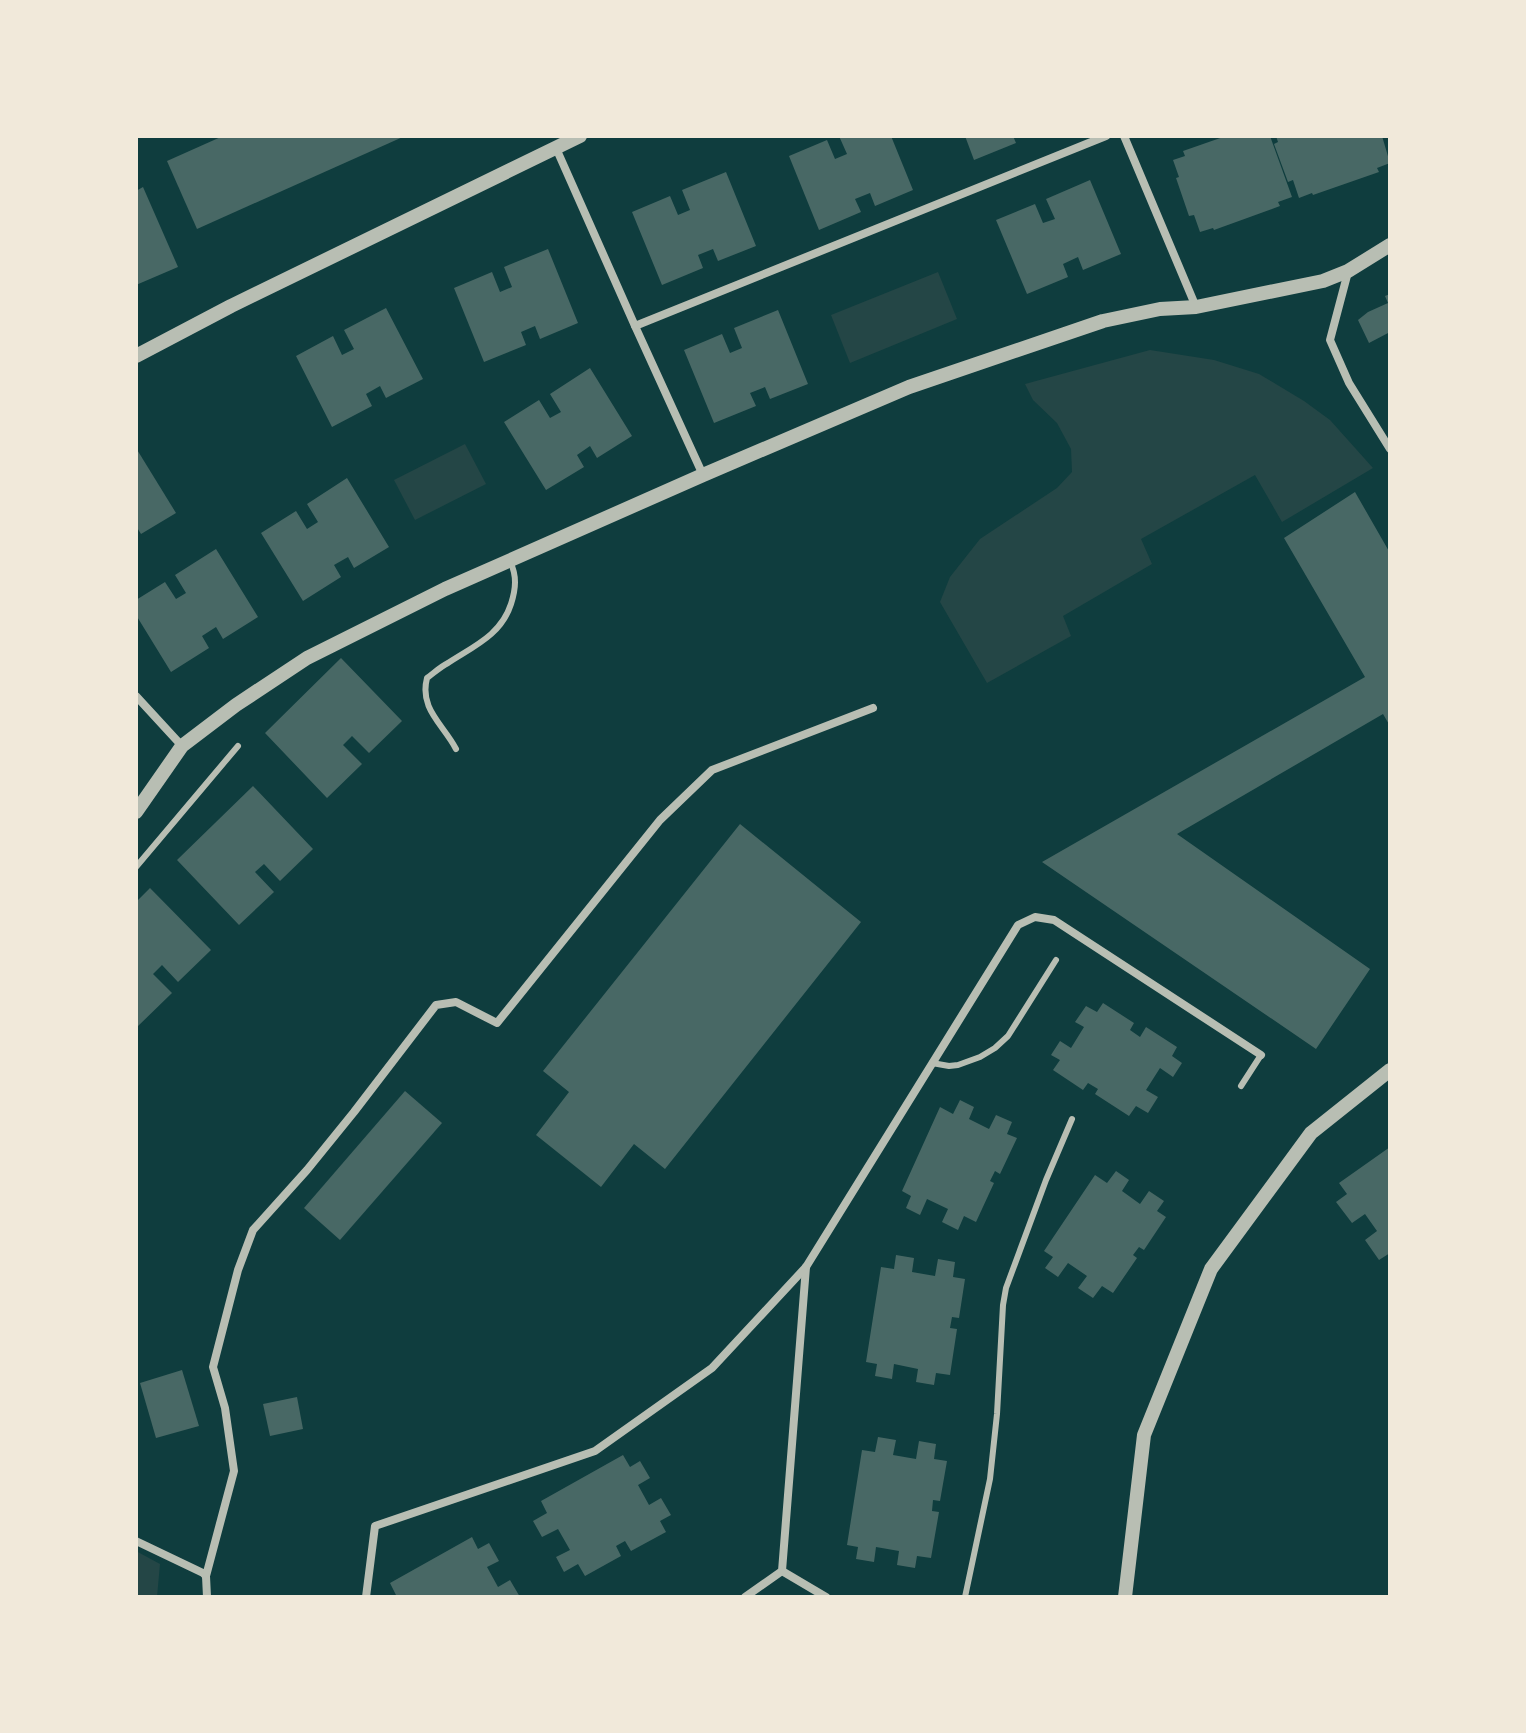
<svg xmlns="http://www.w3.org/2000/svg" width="1526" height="1733" viewBox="0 0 1526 1733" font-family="Poppins,sans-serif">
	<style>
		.green { fill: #244646 }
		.building { fill: #486865 }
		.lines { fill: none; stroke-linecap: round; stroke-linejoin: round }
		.service { stroke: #b8beb3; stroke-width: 6 }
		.minor { stroke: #b8beb3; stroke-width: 8 }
		.tertiary { stroke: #b8beb3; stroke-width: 14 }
	</style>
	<rect width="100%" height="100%" fill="#0f3d3e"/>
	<g class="green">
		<path d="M 938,272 L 957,319 L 850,363 L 831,315 Z"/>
		<path d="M 1150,350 L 1214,360 L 1259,374 L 1304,401 L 1330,420 L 1373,468 L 1282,522 L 1255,475 L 1141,539 L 1152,564 L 1063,616 L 1071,636 L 987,683 L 940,602 L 950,577 L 980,539 L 1057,488 L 1072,472 L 1071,449 L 1057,423 L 1033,400 L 1025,384 Z"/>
		<path d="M 465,444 L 486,484 L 415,520 L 394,480 Z"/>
		<path d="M 136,1551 L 160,1564 L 157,1597 L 136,1597 Z"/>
	</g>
	<g class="building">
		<path d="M 223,136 L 405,136 L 197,229 L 167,161 Z"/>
		<path d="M 839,136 L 891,136 L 913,190 L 875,206 L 870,193 L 855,199 L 861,212 L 819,230 L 789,156 L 827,140 L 835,159 L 847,154 Z"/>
		<path d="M 965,136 L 1013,136 L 1016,143 L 974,160 Z"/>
		<path d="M 1226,136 L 1270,136 L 1292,197 L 1278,202 L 1280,206 L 1214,230 L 1213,228 L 1200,232 L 1194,215 L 1189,216 L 1176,178 L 1179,177 L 1173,160 L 1185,156 L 1183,151 Z"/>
		<path d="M 1276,136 L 1382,136 L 1390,163 L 1377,168 L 1379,172 L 1313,195 L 1312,193 L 1299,198 L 1293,180 L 1288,182 L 1274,144 L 1278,142 Z"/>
		<path d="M 726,172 L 756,246 L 718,261 L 713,249 L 698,255 L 703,268 L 662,285 L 632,212 L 670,196 L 678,215 L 690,210 L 682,190 Z"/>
		<path d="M 1090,180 L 1121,254 L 1083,270 L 1078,257 L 1063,264 L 1068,277 L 1027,294 L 996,220 L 1035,204 L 1043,223 L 1055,219 L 1046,199 Z"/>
		<path d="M 143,187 L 178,267 L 136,285 L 136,191 Z"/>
		<path d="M 548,249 L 578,323 L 540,339 L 535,326 L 521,332 L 526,345 L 484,362 L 454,288 L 492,272 L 500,292 L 512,287 L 504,267 Z"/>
		<path d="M 1390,294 L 1390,332 L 1369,343 L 1358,320 L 1368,312 L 1388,303 L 1385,296 Z"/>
		<path d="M 386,308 L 423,379 L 386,398 L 380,386 L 366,394 L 372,406 L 332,427 L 296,356 L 333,336 L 342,355 L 354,349 L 344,330 Z"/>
		<path d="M 778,310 L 808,384 L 770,399 L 765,387 L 750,393 L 756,406 L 714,423 L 684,350 L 722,334 L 730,353 L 742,348 L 734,328 Z"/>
		<path d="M 590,368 L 632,436 L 597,458 L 590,446 L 577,455 L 584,467 L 546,490 L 504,422 L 539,400 L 550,418 L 561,412 L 550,394 Z"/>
		<path d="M 136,448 L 176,513 L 141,534 L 136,526 Z"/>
		<path d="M 347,478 L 389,547 L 354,568 L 348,557 L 334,565 L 341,577 L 303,601 L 261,533 L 296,511 L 307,529 L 318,522 L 307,504 Z"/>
		<path d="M 1355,492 L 1390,553 L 1390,726 L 1383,714 L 1177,834 L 1370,969 L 1316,1049 L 1042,862 L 1365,677 L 1284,538 Z"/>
		<path d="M 216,549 L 258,617 L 223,639 L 216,627 L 202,636 L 209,648 L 171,672 L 136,615 L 136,600 L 165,582 L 176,599 L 186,593 L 175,575 Z"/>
		<path d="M 341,658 L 402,721 L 369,753 L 352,736 L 343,745 L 362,764 L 327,798 L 265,733 Z"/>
		<path d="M 253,786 L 313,849 L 280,881 L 264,864 L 255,872 L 274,892 L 239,925 L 177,860 Z"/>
		<path d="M 740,824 L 861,922 L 665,1169 L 634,1144 L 601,1187 L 536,1135 L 569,1092 L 543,1071 Z"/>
		<path d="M 150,888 L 211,950 L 178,982 L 162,965 L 153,974 L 172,993 L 136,1028 L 136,902 Z"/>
		<path d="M 1103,1003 L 1134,1023 L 1130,1030 L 1140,1037 L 1146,1027 L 1177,1047 L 1172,1056 L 1182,1063 L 1173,1077 L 1160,1068 L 1146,1090 L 1158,1097 L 1148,1113 L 1136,1106 L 1129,1116 L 1095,1094 L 1098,1089 L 1088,1083 L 1083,1090 L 1053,1070 L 1060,1060 L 1051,1055 L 1060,1041 L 1071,1048 L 1084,1027 L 1075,1022 L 1086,1006 L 1097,1012 Z"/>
		<path d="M 405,1091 L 442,1123 L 340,1240 L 304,1208 Z"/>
		<path d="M 960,1100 L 974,1107 L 969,1119 L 989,1129 L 996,1115 L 1012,1122 L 1007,1134 L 1017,1138 L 1000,1174 L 995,1171 L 990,1181 L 994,1183 L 976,1222 L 964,1216 L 958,1230 L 942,1222 L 948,1209 L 927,1199 L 920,1215 L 906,1208 L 911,1196 L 902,1191 L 940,1107 L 953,1114 Z"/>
		<path d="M 1390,1147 L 1390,1253 L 1379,1260 L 1365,1240 L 1377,1231 L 1365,1214 L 1352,1223 L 1336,1202 L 1347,1194 L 1339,1183 Z"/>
		<path d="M 1116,1171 L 1129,1180 L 1122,1191 L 1140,1204 L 1149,1191 L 1164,1201 L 1157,1211 L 1166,1217 L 1144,1250 L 1139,1247 L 1133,1255 L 1137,1258 L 1113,1293 L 1102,1286 L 1093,1298 L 1078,1288 L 1087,1276 L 1068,1263 L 1058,1277 L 1045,1268 L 1053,1257 L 1044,1251 L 1095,1175 L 1107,1183 Z"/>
		<path d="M 896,1255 L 914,1258 L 912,1272 L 935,1276 L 938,1259 L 955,1262 L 953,1277 L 965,1279 L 959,1318 L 952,1317 L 950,1328 L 957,1329 L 950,1375 L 936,1373 L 934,1385 L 916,1382 L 918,1369 L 894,1364 L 892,1379 L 875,1376 L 877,1364 L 866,1362 L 881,1267 L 894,1269 Z"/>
		<path d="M 182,1370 L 199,1426 L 156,1438 L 140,1383 Z"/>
		<path d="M 297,1397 L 303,1429 L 270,1436 L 263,1404 Z"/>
		<path d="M 878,1437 L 896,1440 L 893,1455 L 916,1459 L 919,1441 L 936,1444 L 934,1459 L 947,1461 L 940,1501 L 933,1500 L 932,1511 L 939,1512 L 931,1558 L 917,1556 L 915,1568 L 897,1565 L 899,1551 L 876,1547 L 874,1562 L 856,1559 L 858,1547 L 847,1545 L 862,1450 L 875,1452 Z"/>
		<path d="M 623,1455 L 630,1467 L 640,1461 L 650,1478 L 638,1485 L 649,1505 L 661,1498 L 671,1515 L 660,1521 L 666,1532 L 631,1551 L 625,1541 L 616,1546 L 621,1556 L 585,1576 L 578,1564 L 564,1572 L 556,1557 L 570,1550 L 558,1529 L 542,1537 L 533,1521 L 547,1513 L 541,1501 Z"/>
		<path d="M 472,1537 L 478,1549 L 489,1543 L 499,1561 L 487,1567 L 498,1587 L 510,1580 L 520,1597 L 397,1597 L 390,1583 Z"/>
	</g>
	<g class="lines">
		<g class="service">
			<path d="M 456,749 C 443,724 419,709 427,678 C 434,673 440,667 448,663 C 474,646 501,635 511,604 C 516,588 517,576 510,561"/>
			<path d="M 136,867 L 238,746"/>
			<path d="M 932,1063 L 949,1066 L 958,1065 L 980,1057 L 995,1048 L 1008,1036 L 1056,960"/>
			<path d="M 1241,1086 L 1261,1055"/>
			<path d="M 965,1597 L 990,1479 L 997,1414 L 1003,1305 L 1006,1288 L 1046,1180 L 1072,1119"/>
		</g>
		<g class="minor">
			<path d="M 1124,136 L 1196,307"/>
			<path d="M 556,148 L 635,326 L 703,475"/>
			<path d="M 1348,272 L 1330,340 L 1349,383 L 1390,449"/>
			<path d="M 635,326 L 1106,136"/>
			<path d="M 136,696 L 182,746"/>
			<path d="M 136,1541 L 203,1573 L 206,1576 L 207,1597"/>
			<path d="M 782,1571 L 826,1597"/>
			<path d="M 206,1576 L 234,1471 L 225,1408 L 213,1367 L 238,1270 L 253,1230 L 307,1170 L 354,1112 L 436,1005 L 456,1002 L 497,1023 L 660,820 L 712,770 L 873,708"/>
			<path d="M 366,1597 L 375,1526 L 595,1451 L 712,1368 L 806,1267 L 1018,925 L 1035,917 L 1054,920 L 1261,1055"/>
			<path d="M 745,1597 L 782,1571 L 806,1267"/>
		</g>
		<g class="tertiary">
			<path d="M 136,356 L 231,306 L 580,136"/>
			<path d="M 136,812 L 182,746 L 236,705 L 307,658 L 445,589 L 703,475 L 909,387 L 1103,321 L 1160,309 L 1196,307 L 1323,281 L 1348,271 L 1390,245"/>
			<path d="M 1125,1597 L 1144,1435 L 1211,1269 L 1311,1133 L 1390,1070"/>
		</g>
	</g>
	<rect width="1526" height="1733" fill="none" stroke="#f1e9da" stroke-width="276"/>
</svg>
